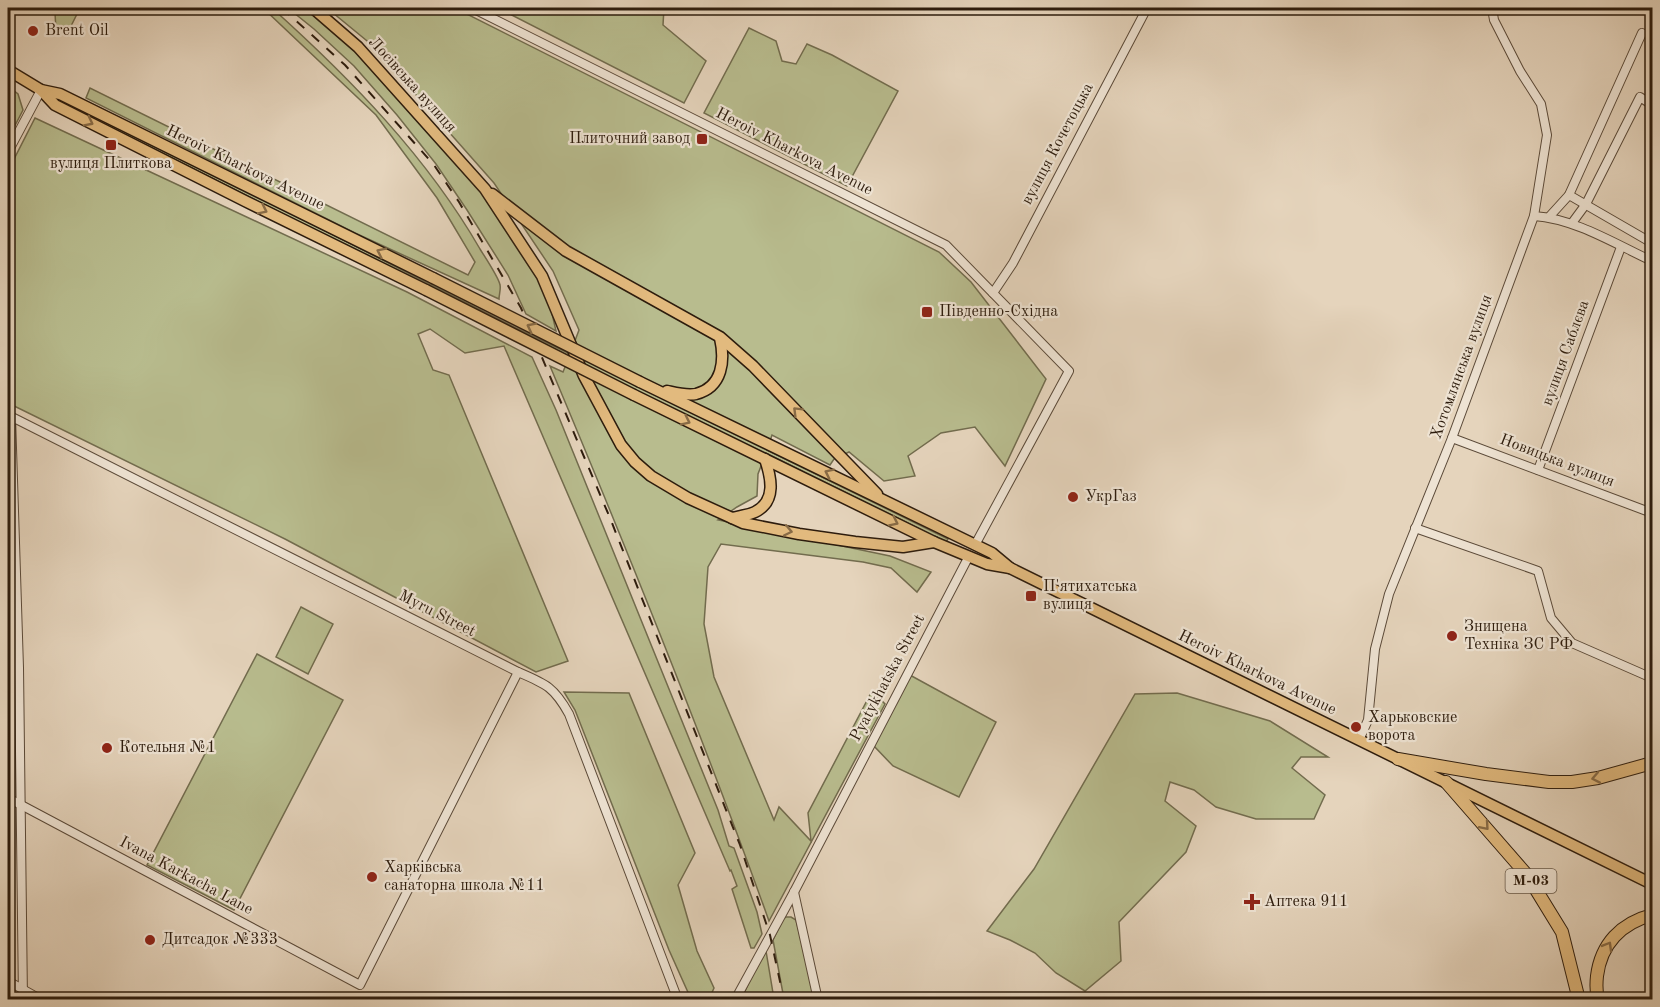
<svg xmlns="http://www.w3.org/2000/svg" width="1660" height="1007" viewBox="0 0 1660 1007" font-family="'Old Standard TT',serif">
	<style>
		.green { fill: #b8bc8e; stroke: #726c4e; stroke-width: 1.5 }
		.lines { fill: none; stroke-linecap: round; stroke-linejoin: round }
		.minor-casing { stroke: #5b4a39; stroke-width: 10 }
		.major-casing { stroke: #2d1c0d; stroke-width: 13 }
		.highway-casing { stroke: #2d1c0d; stroke-width: 14 }
		.minor { stroke: #eee3d3; stroke-width: 8 }
		.major { stroke: #e2ba7e; stroke-width: 10 }
		.highway { stroke: #e2ba7e; stroke-width: 12 }
		.rail { stroke: #2d1c0d; stroke-width: 2; stroke-dasharray: 10 10; stroke-linecap: butt }
		.major-bridge-casing { stroke: #2d1c0d; stroke-width: 13; stroke-linecap: butt }
		.major-bridge { stroke: #e2ba7e; stroke-width: 10 }
		.oneway { stroke: #886b46 }
		.poi-dot { fill: #8f2418; stroke: #eee3d3; stroke-width: 2 }
		.labels { text-anchor: middle; dominant-baseline: central; stroke-width: 4.5; stroke-linejoin: round; paint-order: stroke }
		.shield { fill: #eee3d3; stroke: #675848; stroke-width: 1.5 }
		.shield-label { font-size: 15px; font-weight: bold; fill: #2d1c0d }
		.poi-label { font-size: 16px; fill: #2d1c0d; stroke: #eee3d3; text-anchor: start }
		.street-label { font-size: 16px; fill: #2d1c0d; stroke: #eee3d3 }
	</style>
	<rect width="100%" height="100%" fill="#e5d4bc"/>
	<filter id="stains"><feTurbulence type="fractalNoise" baseFrequency=".00333" numOctaves="4"/><feColorMatrix values="0 0 0 0 .2 0 0 0 0 .09 0 0 0 0 .02 0 0 0 .5 -.17"/></filter>
	<radialGradient id="worn" r=".72"><stop offset=".6" stop-color="#630" stop-opacity="0"/><stop offset="1" stop-color="#630" stop-opacity=".3"/></radialGradient>
	<g class="green">
		<path d="M 49,8 L 80,8 L 69,30 L 56,30 L 55,13 Z"/>
		<path d="M 263,8 L 272,8 C 351,79 427,157 480,249 C 485,257 499,278 500,285 C 501,289 499,295 499,299 L 355,233 L 86,98 L 90,88 L 468,275 L 475,262 L 437,198 L 376,115 Z"/>
		<path d="M 288,8 L 312,8 L 342,35 L 468,172 L 538,275 L 551,309 L 556,331 L 526,314 L 508,275 L 467,210 L 436,164 L 397,115 L 354,66 L 314,29 Z"/>
		<path d="M 327,8 L 455,8 L 939,252 L 971,282 L 1046,379 L 1005,466 L 975,427 L 941,433 L 908,456 L 915,476 L 884,481 L 849,452 L 834,459 L 830,465 L 772,435 L 767,450 L 948,539 L 946,542 L 766,453 L 758,474 L 757,496 L 737,507 L 718,520 L 890,556 L 931,572 L 917,592 L 891,568 L 863,562 L 721,544 L 708,567 L 704,624 L 714,677 L 774,820 L 779,807 L 811,841 L 808,813 L 872,691 L 885,704 L 769,921 C 702,734 627,549 550,366 L 563,372 L 569,357 L 60,102 L 62,100 L 186,160 L 514,327 L 570,354 L 579,330 L 553,271 L 494,183 L 372,45 Z"/>
		<path d="M 498,8 L 664,8 L 663,25 L 706,61 L 684,103 Z"/>
		<path d="M 749,28 L 776,41 L 782,61 L 796,64 L 807,44 L 832,55 L 898,91 L 847,186 L 704,113 Z"/>
		<path d="M 8,86 L 18,94 L 23,110 L 8,139 Z"/>
		<path d="M 35,118 L 407,292 L 532,357 L 556,410 L 718,810 L 729,846 L 734,848 L 757,912 L 762,934 L 754,948 L 751,948 L 732,889 L 737,886 L 731,870 L 730,871 L 504,346 L 465,353 L 430,329 L 418,334 L 433,370 L 449,375 L 568,661 L 536,672 L 285,539 L 8,403 L 8,171 Z"/>
		<path d="M 301,607 L 333,624 L 308,674 L 276,657 Z"/>
		<path d="M 257,654 L 343,700 L 234,910 L 147,865 Z"/>
		<path d="M 908,674 L 996,722 L 959,797 L 893,766 L 874,746 Z"/>
		<path d="M 564,692 L 629,693 L 695,853 L 678,885 L 697,951 L 714,988 L 709,999 L 691,999 L 669,950 L 575,710 Z"/>
		<path d="M 1177,693 L 1270,721 L 1328,757 L 1301,757 L 1292,768 L 1325,795 L 1314,819 L 1256,819 L 1216,807 L 1194,790 L 1170,782 L 1165,801 L 1196,826 L 1186,852 L 1119,922 L 1121,961 L 1085,991 L 1056,973 L 1035,953 L 1010,940 L 987,931 L 1034,869 L 1135,694 Z"/>
		<path d="M 786,917 L 791,917 L 796,920 L 816,999 L 784,999 L 773,940 L 783,919 Z"/>
		<path d="M 766,951 L 774,999 L 741,1000 L 750,980 Z"/>
	</g>
	<g class="lines">
		<defs>
			<g id="minor">
				<path d="M 472,8 L 946,245 L 1069,371 L 975,545"/>
				<path d="M 8,152 L 41,90"/>
				<path d="M 1569,195 L 1652,243"/>
				<path d="M 1534,216 C 1576,219 1615,244 1652,261"/>
				<path d="M 1549,217 L 1569,195 L 1642,33"/>
				<path d="M 1572,223 L 1586,204 L 1640,97 L 1652,105"/>
				<path d="M 993,293 L 1013,263 L 1147,8"/>
				<path d="M 8,415 L 518,672 C 546,684 554,687 569,714 L 678,1000"/>
				<path d="M 11,417 L 19,668 L 23,1000"/>
				<path d="M 1452,438 L 1652,513"/>
				<path d="M 1538,470 L 1621,247"/>
				<path d="M 1415,528 L 1538,571 L 1551,618 L 1572,643 L 1652,678"/>
				<path d="M 1359,740 L 1368,720 L 1375,649 L 1389,594 L 1452,438 L 1534,216 L 1547,135 L 1541,104 L 1520,71 L 1494,20 L 1492,8"/>
				<path d="M 8,798 L 360,985 L 518,672"/>
				<path d="M 794,892 L 818,1000"/>
				<path d="M 8,981 L 42,1000"/>
				<path d="M 735,1000 L 794,892 L 969,556"/>
			</g>
			<g id="major">
				<path d="M 313,8 L 358,47 L 485,189 L 542,276 L 584,376 L 621,445 L 635,462 L 651,476 L 688,498 L 743,523 L 799,534 L 855,542 L 903,547 L 934,542"/>
				<path d="M 8,70 L 41,90 L 60,94 L 433,278"/>
				<path d="M 41,90 L 55,105 L 245,201 L 426,290"/>
				<path d="M 492,194 L 566,251 L 720,337 L 753,366 L 877,494"/>
				<path d="M 640,382 L 992,553 L 1010,568 L 1652,884"/>
				<path d="M 667,391 C 676,393 687,396 696,394 C 723,387 725,360 720,338"/>
				<path d="M 634,395 L 934,542 L 987,564 L 1010,568"/>
				<path d="M 732,518 C 739,516 749,515 755,512 C 777,501 771,477 765,459"/>
			</g>
			<g id="highway">
				<path d="M 1398,759 L 1486,774 L 1549,782 L 1572,782 L 1598,778 L 1652,763"/>
				<path d="M 1446,782 L 1527,875 L 1562,932 L 1579,1000"/>
				<path d="M 1598,1000 C 1596,991 1596,985 1597,976 C 1601,944 1621,923 1652,915"/>
			</g>
		</defs>
		<use href="#minor" class="minor-casing"/>
		<use href="#major" class="major-casing"/>
		<use href="#highway" class="highway-casing"/>
		<use href="#minor" class="minor"/>
		<use href="#major" class="major"/>
		<use href="#highway" class="highway"/>
		<path class="rail" d="M 282,8 L 345,65 L 434,165 L 459,202 L 521,308 L 610,518 L 740,845 L 770,935 L 784,1000"/>
		<defs>
			<g id="major-bridge">
				<path d="M 433,278 L 640,382"/>
				<path d="M 426,290 L 634,395"/>
			</g>
		</defs>
		<use href="#major-bridge" class="major-bridge-casing"/>
		<use href="#major-bridge" class="major-bridge"/>
	</g>
	<defs><path id="oneway-chevron" d="M-2-3.5L2.5 0L-2 3.5" fill="none" stroke-width="1.6" stroke-linecap="round" stroke-linejoin="round" transform="scale(1.5)"/></defs>
	<g class="oneway">
		<use href="#oneway-chevron" transform="translate(89 122) rotate(27)"/>
		<use href="#oneway-chevron" transform="translate(263 210) rotate(26)"/>
		<use href="#oneway-chevron" transform="translate(381 252) rotate(-154)"/>
		<use href="#oneway-chevron" transform="translate(531 327) rotate(-153)"/>
		<use href="#oneway-chevron" transform="translate(797 411) rotate(-135)"/>
		<use href="#oneway-chevron" transform="translate(686 421) rotate(26)"/>
		<use href="#oneway-chevron" transform="translate(829 473) rotate(-154)"/>
		<use href="#oneway-chevron" transform="translate(894 522) rotate(26)"/>
		<use href="#oneway-chevron" transform="translate(788 531) rotate(12)"/>
		<use href="#oneway-chevron" transform="translate(1596 778) rotate(169)"/>
		<use href="#oneway-chevron" transform="translate(1485 826) rotate(49)"/>
		<use href="#oneway-chevron" transform="translate(1608 946) rotate(-60)"/>
	</g>
	<g class="poi-dot">
		<circle cx="33" cy="31" r="6"/>
		<rect x="696" y="133" width="12" height="12" rx="3"/>
		<rect x="105" y="139" width="12" height="12" rx="3"/>
		<rect x="921" y="306" width="12" height="12" rx="3"/>
		<circle cx="1073" cy="497" r="6"/>
		<rect x="1025" y="590" width="12" height="12" rx="3"/>
		<circle cx="1452" cy="636" r="6"/>
		<circle cx="1356" cy="727" r="6"/>
		<circle cx="107" cy="748" r="6"/>
		<circle cx="372" cy="877" r="6"/>
		<path d="M1249 893h6v6h6v6h-6v6h-6v-6h-6v-6h6z"/>
		<circle cx="150" cy="940" r="6"/>
	</g>
	<g class="labels">
		<rect class="shield" x="1505.5" y="869" width="51" height="24" rx="4.5"/>
		<g class="shield-label">
			<text x="1531" y="881">М-03</text>
		</g>
		<g class="poi-label">
			<text x="45" y="31">Brent Oil</text>
			<text x="690" y="139" text-anchor="end">Плиточний завод</text>
			<text x="111" y="164" text-anchor="middle">вулиця Плиткова</text>
			<text x="939" y="312">Південно-Східна</text>
			<text x="1085" y="497">УкрГаз</text>
			<text x="1043" y="587">П'ятихатська<tspan x="1043" dy="18">вулиця</tspan></text>
			<text x="1464" y="627">Знищена<tspan x="1464" dy="18">Техніка ЗС РФ</tspan></text>
			<text x="1368" y="718">Харьковские<tspan x="1368" dy="18">ворота</tspan></text>
			<text x="119" y="748">Котельня №1</text>
			<text x="384" y="868">Харківська<tspan x="384" dy="18">санаторна школа №11</tspan></text>
			<text x="1264" y="902">Аптека 911</text>
			<text x="162" y="940">Дитсадок №333</text>
		</g>
		<g class="street-label">
			<text transform="translate(412 85) rotate(48)">Лосівська вулиця</text>
			<text transform="translate(1058 144) rotate(-62)">вулиця Кочетоцька</text>
			<text transform="translate(794 152) rotate(27)">Heroiv Kharkova Avenue</text>
			<text transform="translate(245 168) rotate(26)">Heroiv Kharkova Avenue</text>
			<text transform="translate(1566 353) rotate(-70)">вулиця Саблєва</text>
			<text transform="translate(1462 367) rotate(-70)">Хотомлянська вулиця</text>
			<text transform="translate(1557 461) rotate(21)">Новицька вулиця</text>
			<text transform="translate(437 614) rotate(27)">Myru Street</text>
			<text transform="translate(1257 673) rotate(26)">Heroiv Kharkova Avenue</text>
			<text transform="translate(888 678) rotate(-62)">Pyatykhatska Street</text>
			<text transform="translate(186 876) rotate(28)">Ivana Karkacha Lane</text>
		</g>
	</g>
	<rect width="1660" height="1007" fill="none" stroke="#e5d4bc" stroke-width="30"/>
	<rect x="9" y="9" width="1642" height="989" fill="none" stroke="#2d1c0d" stroke-width="3"/>
	<rect x="15" y="15" width="1630" height="977" fill="none" stroke="#2d1c0d" stroke-width="1.5"/>
	<rect width="100%" height="100%" filter="url(#stains)"/>
	<rect width="100%" height="100%" fill="url(#worn)"/>
</svg>
